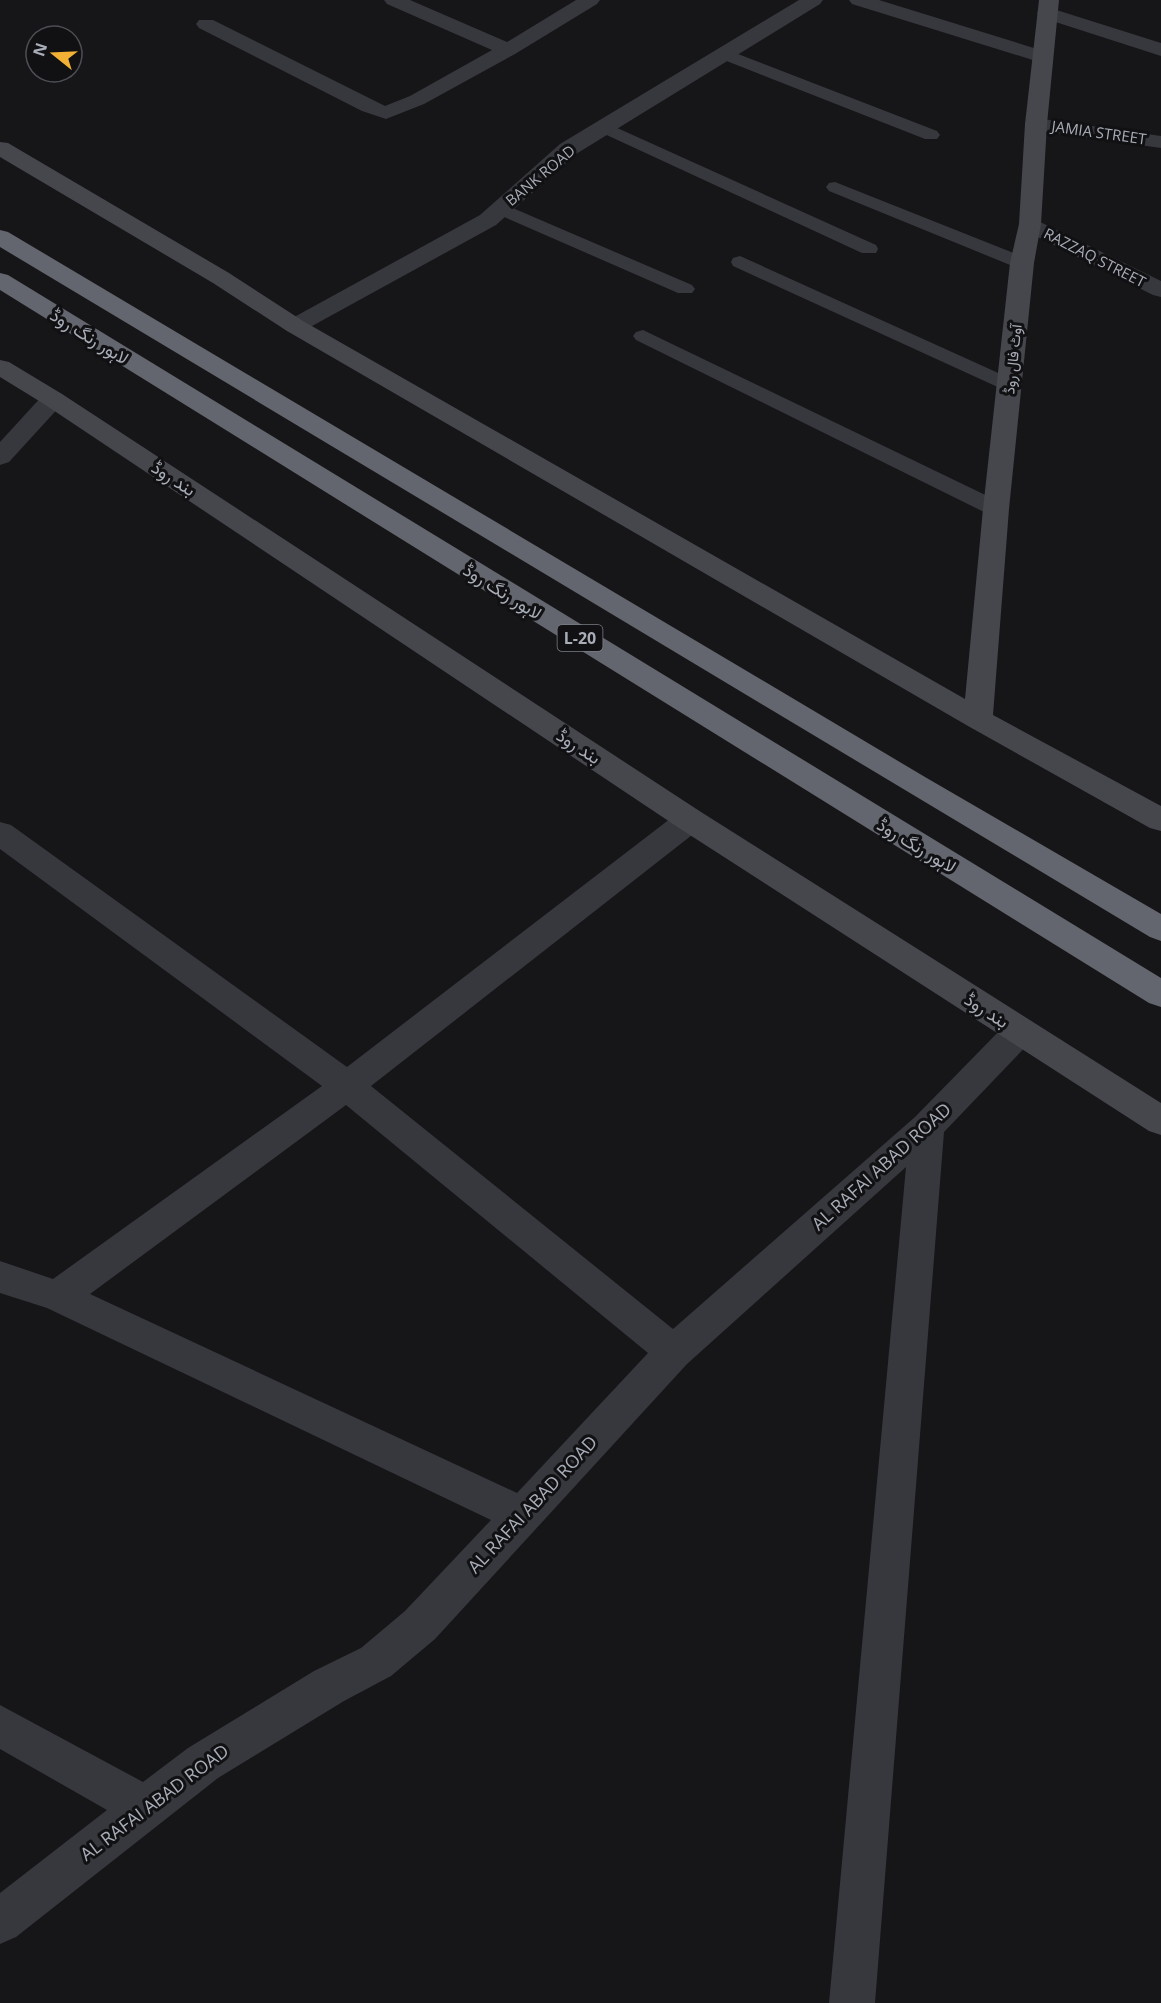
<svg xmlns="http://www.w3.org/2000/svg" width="1161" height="2003" viewBox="0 0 1161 2003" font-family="'Open Sans',Vazirmatn,sans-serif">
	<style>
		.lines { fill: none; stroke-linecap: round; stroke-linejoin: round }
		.lane { fill: #37383d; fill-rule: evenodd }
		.street { fill: #37383d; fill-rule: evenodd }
		.secondary { fill: #45474d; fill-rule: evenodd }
		.highway { fill: #63666e; fill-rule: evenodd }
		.labels { text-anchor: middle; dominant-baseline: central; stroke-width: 6; stroke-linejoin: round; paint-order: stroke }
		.far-street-label { font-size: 15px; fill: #a8adb8; stroke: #111113 }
		.shield { fill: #111113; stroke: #7b7e86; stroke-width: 1.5 }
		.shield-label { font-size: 16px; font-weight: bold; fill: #a8adb8 }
		.street-label { font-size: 18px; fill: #a8adb8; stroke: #111113 }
	</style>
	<rect width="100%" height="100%" fill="#161618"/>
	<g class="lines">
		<g class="lane">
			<path d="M 725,49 L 937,131 L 940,135 L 937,139 L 925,139 L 719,58 L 717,54 L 719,50 Z"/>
			<path d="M 604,122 L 876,245 L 878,249 L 876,253 L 862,253 L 598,131 L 595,127 L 598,123 Z"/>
			<path d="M 835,182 L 1029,259 L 1031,263 L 1029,267 L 1015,267 L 829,191 L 826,187 L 829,183 Z"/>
			<path d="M 501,203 L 692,285 L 695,289 L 692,293 L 678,293 L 495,213 L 492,209 L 495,205 Z"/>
			<path d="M 740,256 L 1016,381 L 1019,385 L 1016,389 L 1002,389 L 733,266 L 731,262 L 733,258 Z"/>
			<path d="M 643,330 L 1004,504 L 1007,509 L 1004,514 L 996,516 L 988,514 L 636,340 L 633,336 L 636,332 Z"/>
		</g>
		<g class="street">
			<path d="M 384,0 L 410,0 L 507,42 L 576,0 L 600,0 L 597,4 L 515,54 L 424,104 L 386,119 L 362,111 L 199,28 L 196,24 L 199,20 L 213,20 L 385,106 L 410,96 L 492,50 L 387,4 Z"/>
			<path d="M 799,0 L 823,0 L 820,4 L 576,154 L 496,225 L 303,331 L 295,333 L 287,331 L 283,326 L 287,321 L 480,215 L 560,144 Z"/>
			<path d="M 849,0 L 879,0 L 1050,53 L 1053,57 L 1050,61 L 1036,61 L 852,4 Z"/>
			<path d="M 1047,7 L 1161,43 L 1161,56 L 1040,17 L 1037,13 L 1040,9 Z"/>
			<path d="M 1036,118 L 1161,136 L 1161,148 L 1028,129 L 1025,124 L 1028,119 Z"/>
			<path d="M 1030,217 L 1161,281 L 1161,297 L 1153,295 L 1022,229 L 1019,224 L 1022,219 Z"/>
			<path d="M 53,392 L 62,394 L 65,399 L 62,404 L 9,462 L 0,465 L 0,442 L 44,394 Z"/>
			<path d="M 690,809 L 701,812 L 705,820 L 701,828 L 371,1086 L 673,1329 L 915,1117 L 1008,1022 L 1020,1018 L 1032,1022 L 1037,1031 L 1032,1040 L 944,1132 L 875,2003 L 829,2003 L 906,1167 L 687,1364 L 435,1639 L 391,1676 L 344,1701 L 218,1778 L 16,1937 L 0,1944 L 0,1893 L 107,1810 L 0,1749 L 0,1705 L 143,1782 L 188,1748 L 314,1671 L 361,1648 L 405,1611 L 491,1520 L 47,1308 L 0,1293 L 0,1261 L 53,1279 L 322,1086 L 0,849 L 0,822 L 11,825 L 347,1067 L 679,812 ZM 346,1105 L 648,1353 L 517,1493 L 90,1294 Z"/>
		</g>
		<g class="secondary">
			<path d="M 1039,0 L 1059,0 L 1047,124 L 1041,224 L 1034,263 L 1009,509 L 993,715 L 1161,806 L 1161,831 L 1150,828 L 968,726 L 287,331 L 213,283 L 0,157 L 0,142 L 8,143 L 229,273 L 303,321 L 965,699 L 983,509 L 1010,263 L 1019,224 L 1025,124 Z"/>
			<path d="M 0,360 L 9,362 L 62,394 L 701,812 L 1161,1103 L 1161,1135 L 1149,1131 L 679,828 L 44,404 L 0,377 Z"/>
		</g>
		<g class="highway">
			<path d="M 0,230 L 8,232 L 925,777 L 1161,914 L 1161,941 L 1150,937 L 0,247 Z"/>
			<path d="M 0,273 L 8,275 L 1161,978 L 1161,1007 L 1149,1003 L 0,290 Z"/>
		</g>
	</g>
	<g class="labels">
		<g class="far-street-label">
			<text transform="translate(1099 132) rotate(8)">JAMIA STREET</text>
			<text transform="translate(540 175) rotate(-40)">BANK ROAD</text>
			<text transform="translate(1095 257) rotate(27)">RAZZAQ STREET</text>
			<text transform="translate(1012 359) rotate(-84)">آوٹ فال روڈ</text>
		</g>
		<rect class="shield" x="557.5" y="625" width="45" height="26" rx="4.5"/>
		<g class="shield-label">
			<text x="580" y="638">L-20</text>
		</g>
		<g class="street-label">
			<text transform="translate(90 336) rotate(32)">لاہور رنگ روڈ</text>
			<text transform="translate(174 478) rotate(33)">بند روڈ</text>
			<text transform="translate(503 591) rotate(32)">لاہور رنگ روڈ</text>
			<text transform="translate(579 746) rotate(33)">بند روڈ</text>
			<text transform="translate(917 845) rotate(31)">لاہور رنگ روڈ</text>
			<text transform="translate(987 1010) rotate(33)">بند روڈ</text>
			<text transform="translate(881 1166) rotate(-42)">AL RAFAI ABAD ROAD</text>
			<text transform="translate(532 1504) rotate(-47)">AL RAFAI ABAD ROAD</text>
			<text transform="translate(154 1802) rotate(-37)">AL RAFAI ABAD ROAD</text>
		</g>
	</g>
	<g transform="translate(54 54) rotate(288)"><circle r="28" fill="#111113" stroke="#4d4f55" stroke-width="1.5"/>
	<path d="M0-4.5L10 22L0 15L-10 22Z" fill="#f2b134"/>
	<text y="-9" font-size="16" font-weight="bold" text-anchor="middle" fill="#a8adb8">N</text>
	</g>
</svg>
